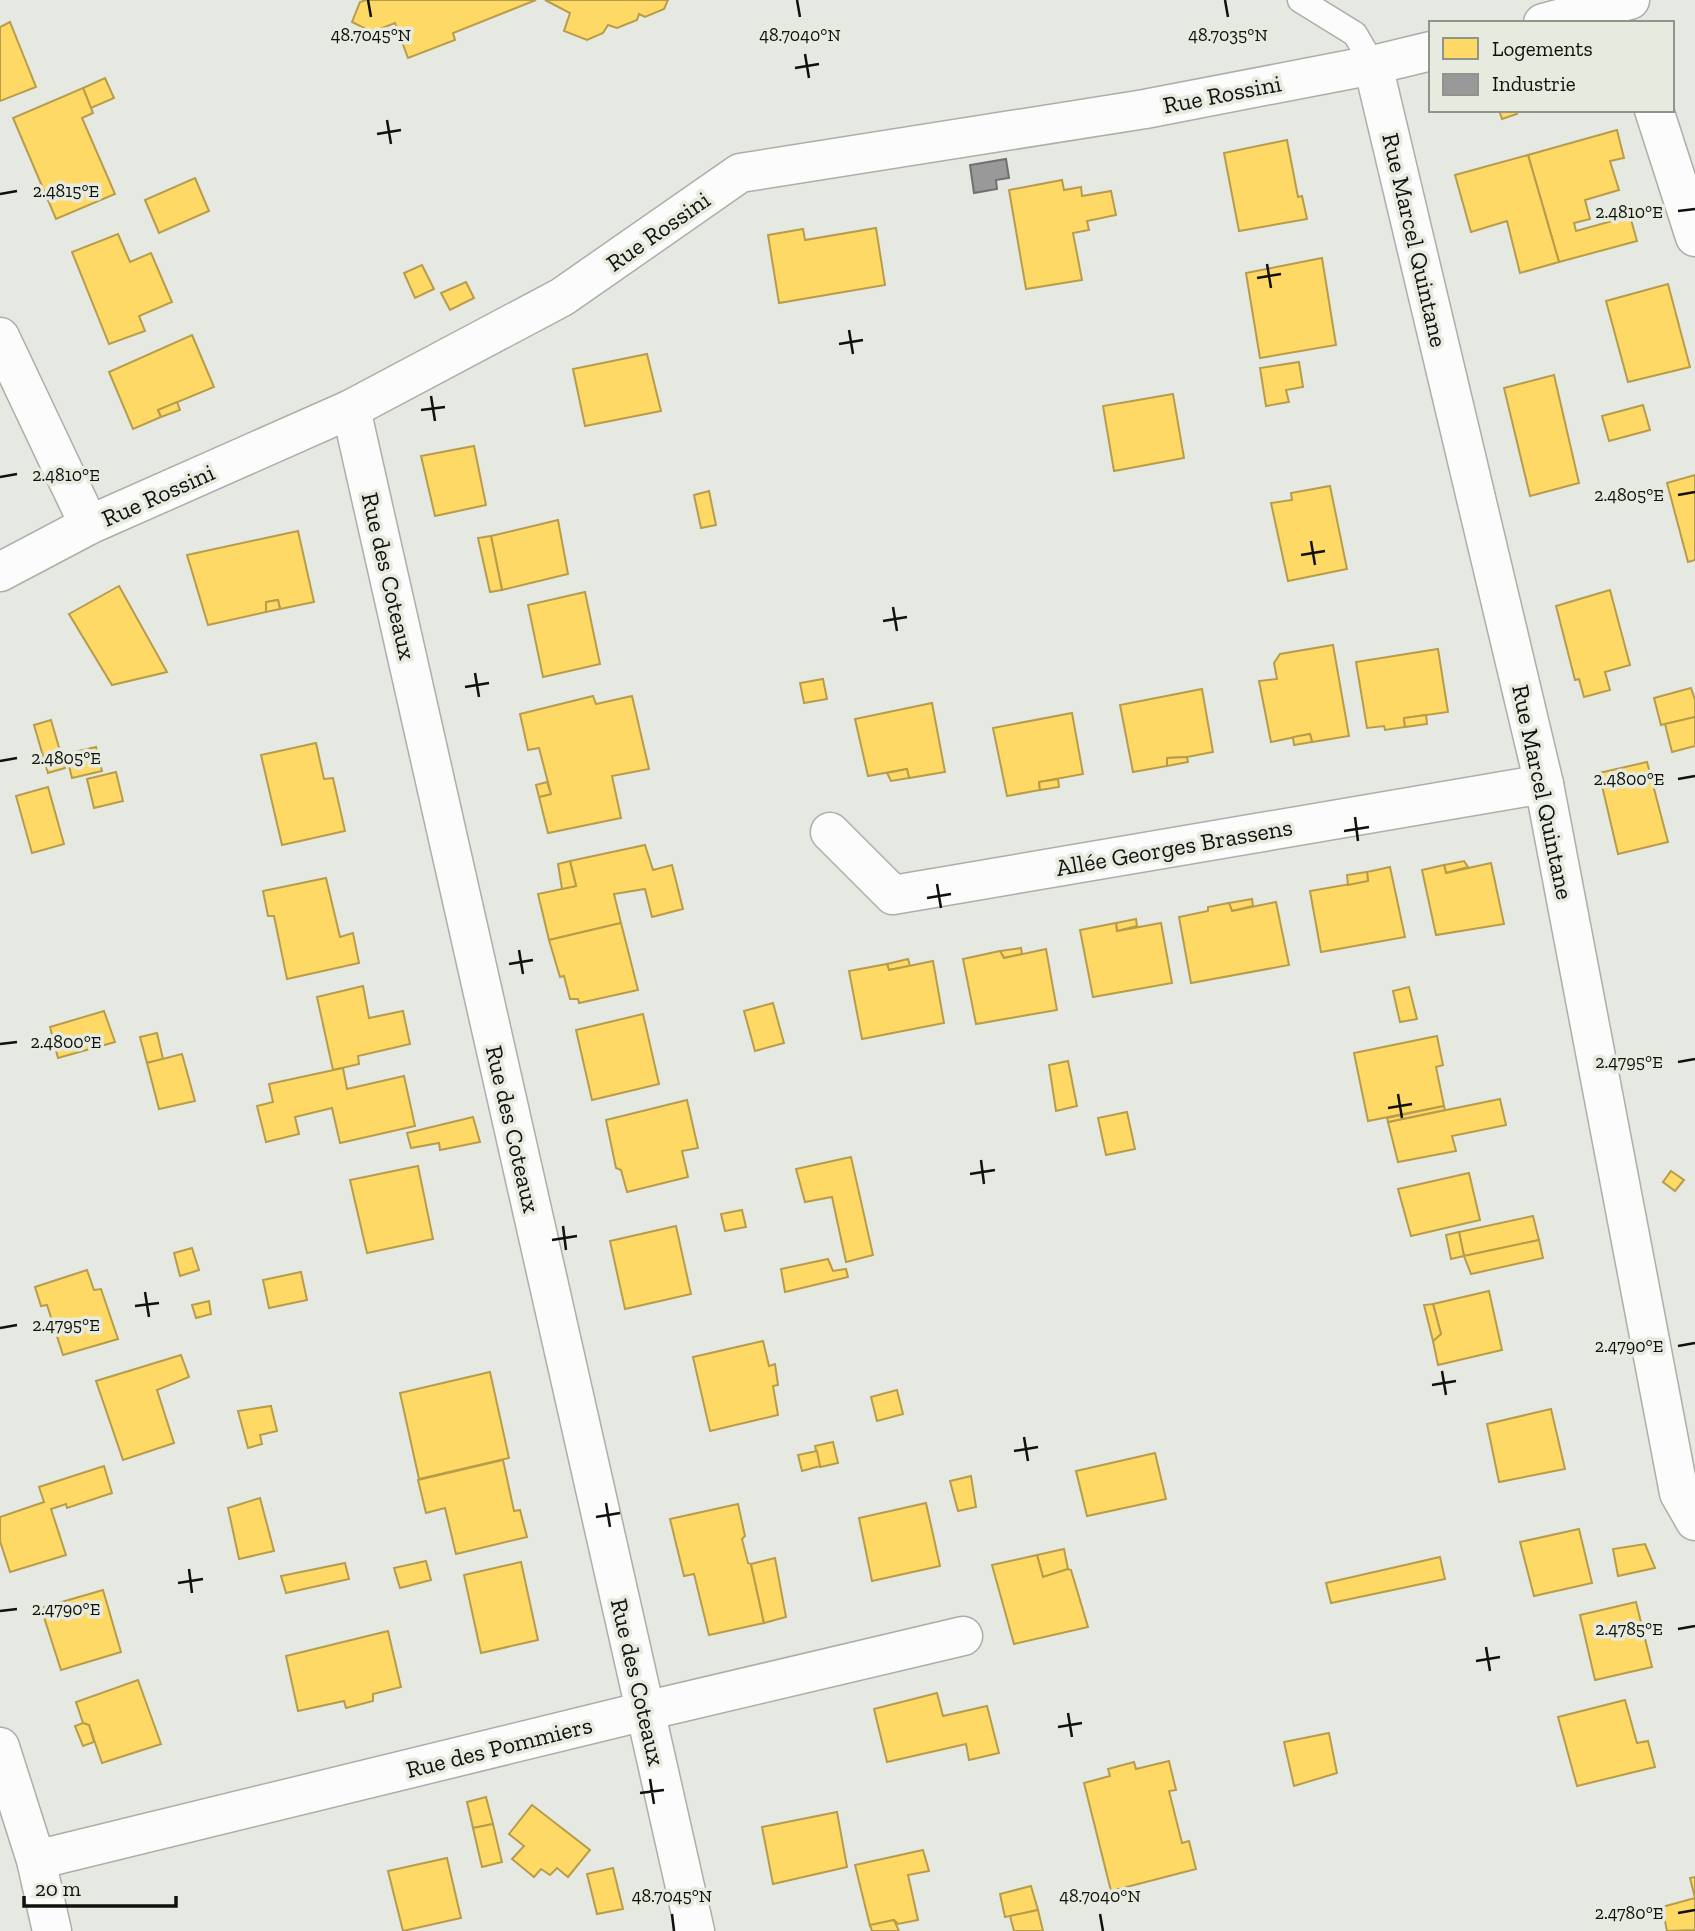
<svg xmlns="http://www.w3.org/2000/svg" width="1695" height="1931" viewBox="0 0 1695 1931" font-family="'Zilla Slab',serif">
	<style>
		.homes { fill: #ffd966; stroke: #b79d4b; stroke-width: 2 }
		.industry { fill: #999; stroke: #70706f; stroke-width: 2 }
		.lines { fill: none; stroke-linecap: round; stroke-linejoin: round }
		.service-casing { stroke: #acaea9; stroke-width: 27 }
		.minor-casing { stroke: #acaea9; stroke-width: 41 }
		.service { stroke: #fbfcfb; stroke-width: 24 }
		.minor { stroke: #fbfcfb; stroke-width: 38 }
		.ticks { fill: none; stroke: #10110d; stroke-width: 2.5 }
		.labels { text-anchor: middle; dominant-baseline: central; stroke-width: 7; stroke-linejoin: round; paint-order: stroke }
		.street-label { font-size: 24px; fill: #10110d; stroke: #e7ebdf }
		.ticks-label { font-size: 18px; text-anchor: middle; fill: #10110d; stroke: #e7ebdf; stroke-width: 7; stroke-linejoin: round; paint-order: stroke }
	</style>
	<rect width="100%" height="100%" fill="#e6e8e2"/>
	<g class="homes">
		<path d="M 366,0 L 536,0 L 453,33 L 455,40 L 408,58 L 395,23 L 372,32 L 352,22 L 360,2 Z"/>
		<path d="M 545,0 L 668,0 L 664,9 L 645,17 L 639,14 L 637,20 L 617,28 L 608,25 L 603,33 L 587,40 L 564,31 L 570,13 Z"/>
		<path d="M 10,22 L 36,87 L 0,101 L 0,27 Z"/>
		<path d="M 105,78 L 114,98 L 91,108 L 83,88 Z"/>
		<path d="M 83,88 L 93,113 L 82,118 L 115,194 L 56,219 L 13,118 Z"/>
		<path d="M 1499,110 L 1515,110 L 1517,114 L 1502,119 Z"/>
		<path d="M 1617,130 L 1624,158 L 1610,161 L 1619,190 L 1585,200 L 1590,219 L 1574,223 L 1576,231 L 1630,216 L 1637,241 L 1559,262 L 1528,155 Z"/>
		<path d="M 1287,140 L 1298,197 L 1302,196 L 1307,219 L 1239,231 L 1224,153 Z"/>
		<path d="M 1528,155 L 1559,262 L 1520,273 L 1507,221 L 1471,232 L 1455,175 Z"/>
		<path d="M 195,178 L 209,211 L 159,233 L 145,200 Z"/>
		<path d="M 1062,180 L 1064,190 L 1081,187 L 1082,196 L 1111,191 L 1116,215 L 1087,221 L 1089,230 L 1073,233 L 1082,280 L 1026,289 L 1009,190 Z"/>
		<path d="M 876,228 L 885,285 L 779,303 L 768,235 L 803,229 L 805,240 Z"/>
		<path d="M 118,234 L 130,262 L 151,253 L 172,302 L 139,316 L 145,331 L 109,344 L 72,252 Z"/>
		<path d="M 1322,258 L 1336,345 L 1260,358 L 1246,273 Z"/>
		<path d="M 422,265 L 434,289 L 415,298 L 404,273 Z"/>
		<path d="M 466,282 L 474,298 L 450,310 L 441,293 Z"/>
		<path d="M 1668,284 L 1690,367 L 1628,382 L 1606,301 Z"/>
		<path d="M 192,335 L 214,387 L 158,410 L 161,417 L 133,429 L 109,372 Z"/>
		<path d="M 647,354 L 661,411 L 585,426 L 573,369 Z"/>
		<path d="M 1299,362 L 1303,387 L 1286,390 L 1289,402 L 1266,406 L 1260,368 Z"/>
		<path d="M 1554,375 L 1579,483 L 1530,496 L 1504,388 Z"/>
		<path d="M 1173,394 L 1184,458 L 1114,471 L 1103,406 Z"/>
		<path d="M 177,402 L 180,410 L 161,417 L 158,410 Z"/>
		<path d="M 1643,405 L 1650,430 L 1609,441 L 1602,416 Z"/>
		<path d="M 474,446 L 486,505 L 435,516 L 421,456 Z"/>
		<path d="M 1695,475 L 1695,560 L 1688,562 L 1667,483 Z"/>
		<path d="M 1330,486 L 1347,569 L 1288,581 L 1271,503 L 1292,500 L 1291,493 Z"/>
		<path d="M 709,491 L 716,525 L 701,528 L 694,495 Z"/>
		<path d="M 558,520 L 568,574 L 502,590 L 491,536 Z"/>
		<path d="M 298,531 L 314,602 L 280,609 L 278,600 L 266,602 L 266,612 L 208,625 L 187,555 Z"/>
		<path d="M 491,536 L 502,590 L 490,592 L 478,538 Z"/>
		<path d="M 119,586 L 167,672 L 112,685 L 69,614 Z"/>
		<path d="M 1610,590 L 1630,665 L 1605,672 L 1610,690 L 1584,697 L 1579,679 L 1575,680 L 1556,606 Z"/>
		<path d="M 585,592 L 600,664 L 543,677 L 528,605 Z"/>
		<path d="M 278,600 L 280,609 L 266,612 L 266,602 Z"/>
		<path d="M 1333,645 L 1349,736 L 1312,742 L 1310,734 L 1271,742 L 1259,681 L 1277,679 L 1274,663 L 1280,654 Z"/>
		<path d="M 1438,649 L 1448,712 L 1404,718 L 1405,727 L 1385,730 L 1384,726 L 1367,728 L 1356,662 Z"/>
		<path d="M 823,679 L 827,699 L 804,703 L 800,683 Z"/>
		<path d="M 1691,688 L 1695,700 L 1695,717 L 1661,725 L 1654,698 Z"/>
		<path d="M 1202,689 L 1213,752 L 1187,757 L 1167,758 L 1167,766 L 1133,772 L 1120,705 Z"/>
		<path d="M 593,696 L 596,704 L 632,696 L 649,769 L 612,776 L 621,818 L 548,833 L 539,797 L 551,794 L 539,748 L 528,750 L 520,714 Z"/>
		<path d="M 932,703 L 945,772 L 909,778 L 907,769 L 868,776 L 855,719 Z"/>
		<path d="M 1072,713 L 1083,774 L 1039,782 L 1040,790 L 1007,796 L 993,728 Z"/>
		<path d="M 1426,715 L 1427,724 L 1405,727 L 1404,718 Z"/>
		<path d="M 1695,717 L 1695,746 L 1672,752 L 1665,724 Z"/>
		<path d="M 51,720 L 65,768 L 48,773 L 34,725 Z"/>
		<path d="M 1310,734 L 1312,742 L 1294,745 L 1293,737 Z"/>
		<path d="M 316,743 L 324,779 L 333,778 L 345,831 L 282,845 L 261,755 Z"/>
		<path d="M 96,747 L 102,771 L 72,778 L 66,754 Z"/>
		<path d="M 1187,757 L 1188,762 L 1167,766 L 1167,758 Z"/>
		<path d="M 1647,762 L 1668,842 L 1618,854 L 1599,773 Z"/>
		<path d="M 907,769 L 909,778 L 891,781 L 887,773 Z"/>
		<path d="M 116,772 L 123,801 L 94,808 L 87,779 Z"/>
		<path d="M 1058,779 L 1059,787 L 1040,790 L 1039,782 Z"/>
		<path d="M 547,782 L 551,794 L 539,797 L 536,785 Z"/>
		<path d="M 48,787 L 64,844 L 32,853 L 16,796 Z"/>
		<path d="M 645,845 L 653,870 L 672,865 L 683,909 L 652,917 L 645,889 L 614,894 L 621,923 L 549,940 L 538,894 L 576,886 L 570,861 Z"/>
		<path d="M 570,861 L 576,886 L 562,889 L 558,864 Z"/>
		<path d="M 1464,861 L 1468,867 L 1446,873 L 1444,865 Z"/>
		<path d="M 1491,863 L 1504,924 L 1436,935 L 1422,870 L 1444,865 L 1446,873 Z"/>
		<path d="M 1390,867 L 1405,937 L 1321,952 L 1310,891 L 1368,881 L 1367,872 Z"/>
		<path d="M 1367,872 L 1368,881 L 1348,885 L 1347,875 Z"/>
		<path d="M 326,878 L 340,937 L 353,933 L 359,963 L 287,979 L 274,916 L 268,916 L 263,891 Z"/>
		<path d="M 1252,899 L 1253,906 L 1232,911 L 1229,903 Z"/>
		<path d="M 1276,902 L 1289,965 L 1191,983 L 1179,917 L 1208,911 L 1208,907 L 1229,903 L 1232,911 Z"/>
		<path d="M 1136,919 L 1137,926 L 1117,931 L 1116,923 Z"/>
		<path d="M 621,923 L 638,990 L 579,1003 L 578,999 L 570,999 L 564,976 L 560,977 L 549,940 Z"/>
		<path d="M 1116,923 L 1117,931 L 1161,923 L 1172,983 L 1093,997 L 1080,930 Z"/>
		<path d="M 1021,948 L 1022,954 L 1004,958 L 1000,951 Z"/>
		<path d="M 1046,949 L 1057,1010 L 976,1024 L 963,959 L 1000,951 L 1004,958 Z"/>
		<path d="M 908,959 L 910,966 L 889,970 L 887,964 Z"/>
		<path d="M 933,961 L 944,1023 L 862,1039 L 849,971 L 887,964 L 889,970 Z"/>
		<path d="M 363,986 L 369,1018 L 403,1011 L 410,1044 L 358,1056 L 359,1064 L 333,1070 L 317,997 Z"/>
		<path d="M 1409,987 L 1417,1019 L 1400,1022 L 1393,991 Z"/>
		<path d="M 773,1003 L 784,1043 L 755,1051 L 744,1011 Z"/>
		<path d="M 104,1011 L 115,1042 L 58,1058 L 50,1027 Z"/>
		<path d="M 643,1014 L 659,1084 L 592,1100 L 576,1030 Z"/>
		<path d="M 157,1033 L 163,1059 L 147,1063 L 140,1037 Z"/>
		<path d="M 1437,1036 L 1443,1065 L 1436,1067 L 1444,1106 L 1368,1121 L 1354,1053 Z"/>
		<path d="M 182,1054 L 195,1101 L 159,1109 L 147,1063 Z"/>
		<path d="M 1068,1061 L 1077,1106 L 1056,1111 L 1049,1065 Z"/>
		<path d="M 343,1068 L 347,1089 L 404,1076 L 415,1126 L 340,1143 L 332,1108 L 295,1117 L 299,1134 L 266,1142 L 257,1106 L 273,1102 L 269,1084 Z"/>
		<path d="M 1500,1099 L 1506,1125 L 1452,1136 L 1456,1151 L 1398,1162 L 1388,1122 Z"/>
		<path d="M 687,1100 L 698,1148 L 682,1151 L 688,1177 L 627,1192 L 621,1170 L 616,1168 L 606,1120 Z"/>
		<path d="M 1444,1106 L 1445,1110 L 1388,1122 L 1387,1118 Z"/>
		<path d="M 1127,1112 L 1135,1149 L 1106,1155 L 1098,1118 Z"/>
		<path d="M 473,1117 L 480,1142 L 440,1150 L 439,1143 L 411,1148 L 407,1133 Z"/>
		<path d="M 851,1157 L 873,1255 L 846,1262 L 832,1197 L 805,1202 L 796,1169 Z"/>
		<path d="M 418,1166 L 433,1239 L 367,1253 L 350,1180 Z"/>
		<path d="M 1671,1171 L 1684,1180 L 1675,1191 L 1663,1182 Z"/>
		<path d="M 1469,1173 L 1480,1220 L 1411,1236 L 1398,1189 Z"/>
		<path d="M 742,1210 L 746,1227 L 725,1231 L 721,1214 Z"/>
		<path d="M 1533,1216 L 1539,1240 L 1464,1256 L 1459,1232 Z"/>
		<path d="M 676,1226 L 691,1294 L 625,1309 L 610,1241 Z"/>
		<path d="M 1459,1232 L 1464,1256 L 1451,1259 L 1446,1235 Z"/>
		<path d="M 1539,1240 L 1543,1258 L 1471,1274 L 1464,1256 Z"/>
		<path d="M 192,1248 L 199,1270 L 180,1276 L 174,1253 Z"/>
		<path d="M 828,1259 L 833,1271 L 846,1269 L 848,1277 L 785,1292 L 781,1269 Z"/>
		<path d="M 87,1270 L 94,1290 L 101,1289 L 118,1339 L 63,1355 L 47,1305 L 41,1306 L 35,1287 Z"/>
		<path d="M 301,1272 L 307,1300 L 269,1308 L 263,1280 Z"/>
		<path d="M 1489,1291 L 1502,1350 L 1438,1365 L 1433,1341 L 1441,1334 L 1433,1304 Z"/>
		<path d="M 209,1301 L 211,1314 L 196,1318 L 192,1305 Z"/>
		<path d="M 1433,1304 L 1441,1334 L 1433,1341 L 1424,1305 Z"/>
		<path d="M 763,1341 L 769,1366 L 775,1364 L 778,1385 L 773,1386 L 778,1415 L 710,1431 L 693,1357 Z"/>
		<path d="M 181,1355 L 189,1377 L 157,1390 L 174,1443 L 123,1460 L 96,1381 Z"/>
		<path d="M 490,1372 L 509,1458 L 419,1479 L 400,1393 Z"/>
		<path d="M 897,1390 L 903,1414 L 877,1421 L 871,1397 Z"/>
		<path d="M 271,1406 L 277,1431 L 260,1435 L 262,1444 L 248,1448 L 238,1411 Z"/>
		<path d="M 1551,1409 L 1565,1469 L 1499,1482 L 1487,1424 Z"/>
		<path d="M 833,1442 L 838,1463 L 820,1467 L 815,1446 Z"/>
		<path d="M 817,1451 L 820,1466 L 802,1471 L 798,1455 Z"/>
		<path d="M 1155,1453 L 1166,1499 L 1087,1516 L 1076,1471 Z"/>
		<path d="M 503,1460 L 514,1511 L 520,1510 L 527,1537 L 456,1554 L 445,1508 L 426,1513 L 418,1480 Z"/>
		<path d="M 104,1466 L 112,1493 L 67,1508 L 66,1504 L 51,1509 L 66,1555 L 10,1572 L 0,1541 L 0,1517 L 44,1502 L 39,1487 Z"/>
		<path d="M 971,1476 L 976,1507 L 958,1511 L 950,1481 Z"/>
		<path d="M 260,1498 L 274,1551 L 239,1559 L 228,1508 Z"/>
		<path d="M 926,1503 L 940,1566 L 872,1581 L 859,1518 Z"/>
		<path d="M 738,1504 L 745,1536 L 742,1539 L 748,1563 L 751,1564 L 764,1623 L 709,1635 L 694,1574 L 684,1576 L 670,1519 Z"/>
		<path d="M 1579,1529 L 1592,1583 L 1534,1596 L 1520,1542 Z"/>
		<path d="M 1645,1544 L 1655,1568 L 1618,1576 L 1613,1549 Z"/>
		<path d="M 1064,1549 L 1068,1569 L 1043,1577 L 1037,1555 Z"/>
		<path d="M 1037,1555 L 1043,1577 L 1068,1569 L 1071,1570 L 1088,1627 L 1014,1644 L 992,1565 Z"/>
		<path d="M 1440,1557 L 1445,1579 L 1331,1603 L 1326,1583 Z"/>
		<path d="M 775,1558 L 786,1617 L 764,1623 L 751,1564 Z"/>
		<path d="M 426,1561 L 431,1580 L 400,1588 L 394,1568 Z"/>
		<path d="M 521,1562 L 538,1640 L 481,1653 L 464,1575 Z"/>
		<path d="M 345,1563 L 349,1579 L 286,1593 L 281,1576 Z"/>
		<path d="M 103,1590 L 121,1652 L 61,1670 L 41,1608 Z"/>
		<path d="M 1636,1602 L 1652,1667 L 1595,1680 L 1580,1615 Z"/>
		<path d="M 388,1631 L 401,1687 L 373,1694 L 373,1701 L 346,1708 L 344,1701 L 298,1711 L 286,1656 Z"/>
		<path d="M 138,1680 L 161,1744 L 102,1763 L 89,1725 L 83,1723 L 76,1702 Z"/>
		<path d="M 937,1693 L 943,1716 L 987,1706 L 999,1753 L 969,1760 L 966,1744 L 887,1762 L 874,1709 Z"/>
		<path d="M 1625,1700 L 1637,1743 L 1648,1741 L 1655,1767 L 1577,1786 L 1558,1717 Z"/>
		<path d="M 83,1723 L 89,1725 L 94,1742 L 83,1746 L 75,1726 Z"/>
		<path d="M 1329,1733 L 1337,1773 L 1294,1786 L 1284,1742 Z"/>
		<path d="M 1169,1761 L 1176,1790 L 1169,1791 L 1182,1843 L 1189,1841 L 1196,1869 L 1111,1891 L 1084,1783 L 1110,1776 L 1108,1769 L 1134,1762 L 1136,1769 Z"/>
		<path d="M 486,1797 L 493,1824 L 473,1828 L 467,1802 Z"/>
		<path d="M 532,1805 L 590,1850 L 568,1877 L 557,1868 L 550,1875 L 541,1869 L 534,1877 L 512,1859 L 524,1846 L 509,1834 Z"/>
		<path d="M 837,1812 L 847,1867 L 773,1884 L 762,1827 Z"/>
		<path d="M 493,1824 L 502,1862 L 482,1867 L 473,1828 Z"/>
		<path d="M 923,1850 L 929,1871 L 908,1875 L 918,1920 L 898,1924 L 894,1920 L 870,1926 L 855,1865 Z"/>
		<path d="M 447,1858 L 461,1918 L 403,1931 L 388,1871 Z"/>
		<path d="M 613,1868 L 623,1909 L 597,1914 L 587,1874 Z"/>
		<path d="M 1695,1877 L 1695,1898 L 1690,1878 Z"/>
		<path d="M 1031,1886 L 1038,1910 L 1005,1917 L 1000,1894 Z"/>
		<path d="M 1695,1898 L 1695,1930 L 1667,1931 L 1662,1907 Z"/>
		<path d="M 1038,1910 L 1043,1931 L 1014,1931 L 1010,1916 Z"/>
		<path d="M 894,1920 L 899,1931 L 872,1931 L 870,1925 Z"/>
	</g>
	<path class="industry" d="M 1006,159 L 1009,178 L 996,180 L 997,189 L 974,193 L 970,165 Z"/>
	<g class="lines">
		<defs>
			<path id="service" d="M 1300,0 L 1355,34 L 1373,65"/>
			<g id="minor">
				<path d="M 1543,23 L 1630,0"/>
				<path d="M 1373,65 L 1544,784 L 1679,1493 L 1695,1521"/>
				<path d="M 1654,110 L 1695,237"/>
				<path d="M 0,337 L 89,525"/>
				<path d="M 351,409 L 695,1931"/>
				<path d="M 0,572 L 89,525 L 351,409 L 562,297 L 740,173 L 1145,109 L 1373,65 L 1431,51"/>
				<path d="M 830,832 L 893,895 L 1544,784"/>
				<path d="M 0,1747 L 36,1860 L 52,1931"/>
				<path d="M 36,1860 L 645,1711 L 963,1636"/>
			</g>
		</defs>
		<use href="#service" class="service-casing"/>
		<use href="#minor" class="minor-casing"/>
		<use href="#service" class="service"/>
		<use href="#minor" class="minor"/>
	</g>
	<path class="ticks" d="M 368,0 L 371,17M 797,0 L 800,17M 1225,0 L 1228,17M 805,54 L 809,78M 795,68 L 819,64M 387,120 L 391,144M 377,134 L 401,130M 0,194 L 17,191M 1678,211 L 1695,209M 1267,264 L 1271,288M 1257,278 L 1281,274M 849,330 L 853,354M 839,344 L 863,340M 431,396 L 435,421M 421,410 L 445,407M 0,477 L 17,474M 1678,495 L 1695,492M 1311,541 L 1315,565M 1301,555 L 1325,551M 893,607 L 897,631M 883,621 L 907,617M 475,673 L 479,697M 465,687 L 489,683M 0,761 L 17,758M 1678,779 L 1695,776M 1355,817 L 1358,841M 1344,831 L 1369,827M 937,884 L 941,908M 927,898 L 951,894M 519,950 L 523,974M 509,964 L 533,960M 0,1044 L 17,1042M 1678,1062 L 1695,1059M 1398,1094 L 1402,1118M 1388,1108 L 1412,1104M 981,1160 L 984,1184M 970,1174 L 995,1170M 563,1226 L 566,1250M 552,1240 L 577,1236M 145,1292 L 149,1317M 135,1306 L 159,1303M 0,1328 L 17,1325M 1678,1346 L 1695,1343M 1442,1371 L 1446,1395M 1432,1385 L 1456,1381M 1024,1437 L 1028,1461M 1014,1451 L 1038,1447M 606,1503 L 610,1527M 596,1517 L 620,1513M 189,1569 L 192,1593M 178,1583 L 203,1579M 0,1611 L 17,1609M 1678,1629 L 1695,1626M 1486,1647 L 1490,1671M 1476,1661 L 1500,1657M 1068,1713 L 1072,1737M 1058,1727 L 1082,1723M 650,1779 L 654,1804M 640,1793 L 664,1790M 1678,1913 L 1695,1910M 672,1914 L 674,1931M 1100,1914 L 1103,1931"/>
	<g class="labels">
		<g class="street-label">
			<text transform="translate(1222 94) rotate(-11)">Rue Rossini</text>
			<text transform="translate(658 231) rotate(-35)">Rue Rossini</text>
			<text transform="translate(1415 240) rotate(77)">Rue Marcel Quintane</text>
			<text transform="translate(158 495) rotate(-24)">Rue Rossini</text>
			<text transform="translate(389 576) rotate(77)">Rue des Coteaux</text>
			<text transform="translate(1543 792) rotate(78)">Rue Marcel Quintane</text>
			<text transform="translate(1174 847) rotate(-10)">Allée Georges Brassens</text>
			<text transform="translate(513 1129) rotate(77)">Rue des Coteaux</text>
			<text transform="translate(638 1682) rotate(77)">Rue des Coteaux</text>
			<text transform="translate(499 1747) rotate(-14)">Rue des Pommiers</text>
		</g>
	</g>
	<g class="ticks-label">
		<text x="371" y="41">48.7045°N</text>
		<text x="800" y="41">48.7040°N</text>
		<text x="1228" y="41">48.7035°N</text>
		<text x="66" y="197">2.4815°E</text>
		<text x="1629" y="218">2.4810°E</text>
		<text x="66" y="481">2.4810°E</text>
		<text x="1629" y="501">2.4805°E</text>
		<text x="66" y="764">2.4805°E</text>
		<text x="1629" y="785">2.4800°E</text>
		<text x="66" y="1048">2.4800°E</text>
		<text x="1629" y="1068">2.4795°E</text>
		<text x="66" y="1331">2.4795°E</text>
		<text x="1629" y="1352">2.4790°E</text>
		<text x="66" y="1615">2.4790°E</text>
		<text x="1629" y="1635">2.4785°E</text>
		<text x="672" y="1902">48.7045°N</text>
		<text x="1100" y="1902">48.7040°N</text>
		<text x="1629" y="1919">2.4780°E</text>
	</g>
	<rect x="1429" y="21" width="245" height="91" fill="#e7ebdf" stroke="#91948b" stroke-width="2"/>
	<rect x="1443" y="38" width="35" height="21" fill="#ffd966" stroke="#91948b" stroke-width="2"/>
	<text x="1492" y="56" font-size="21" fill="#10110d">Logements</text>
	<rect x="1443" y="74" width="35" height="21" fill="#999999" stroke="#91948b" stroke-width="2"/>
	<text x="1492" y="91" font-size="21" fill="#10110d">Industrie</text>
	<path d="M24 1896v10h152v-10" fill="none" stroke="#10110d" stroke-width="3.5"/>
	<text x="35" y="1896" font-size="21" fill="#10110d" stroke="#e7ebdf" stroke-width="5" paint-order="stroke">20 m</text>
</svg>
